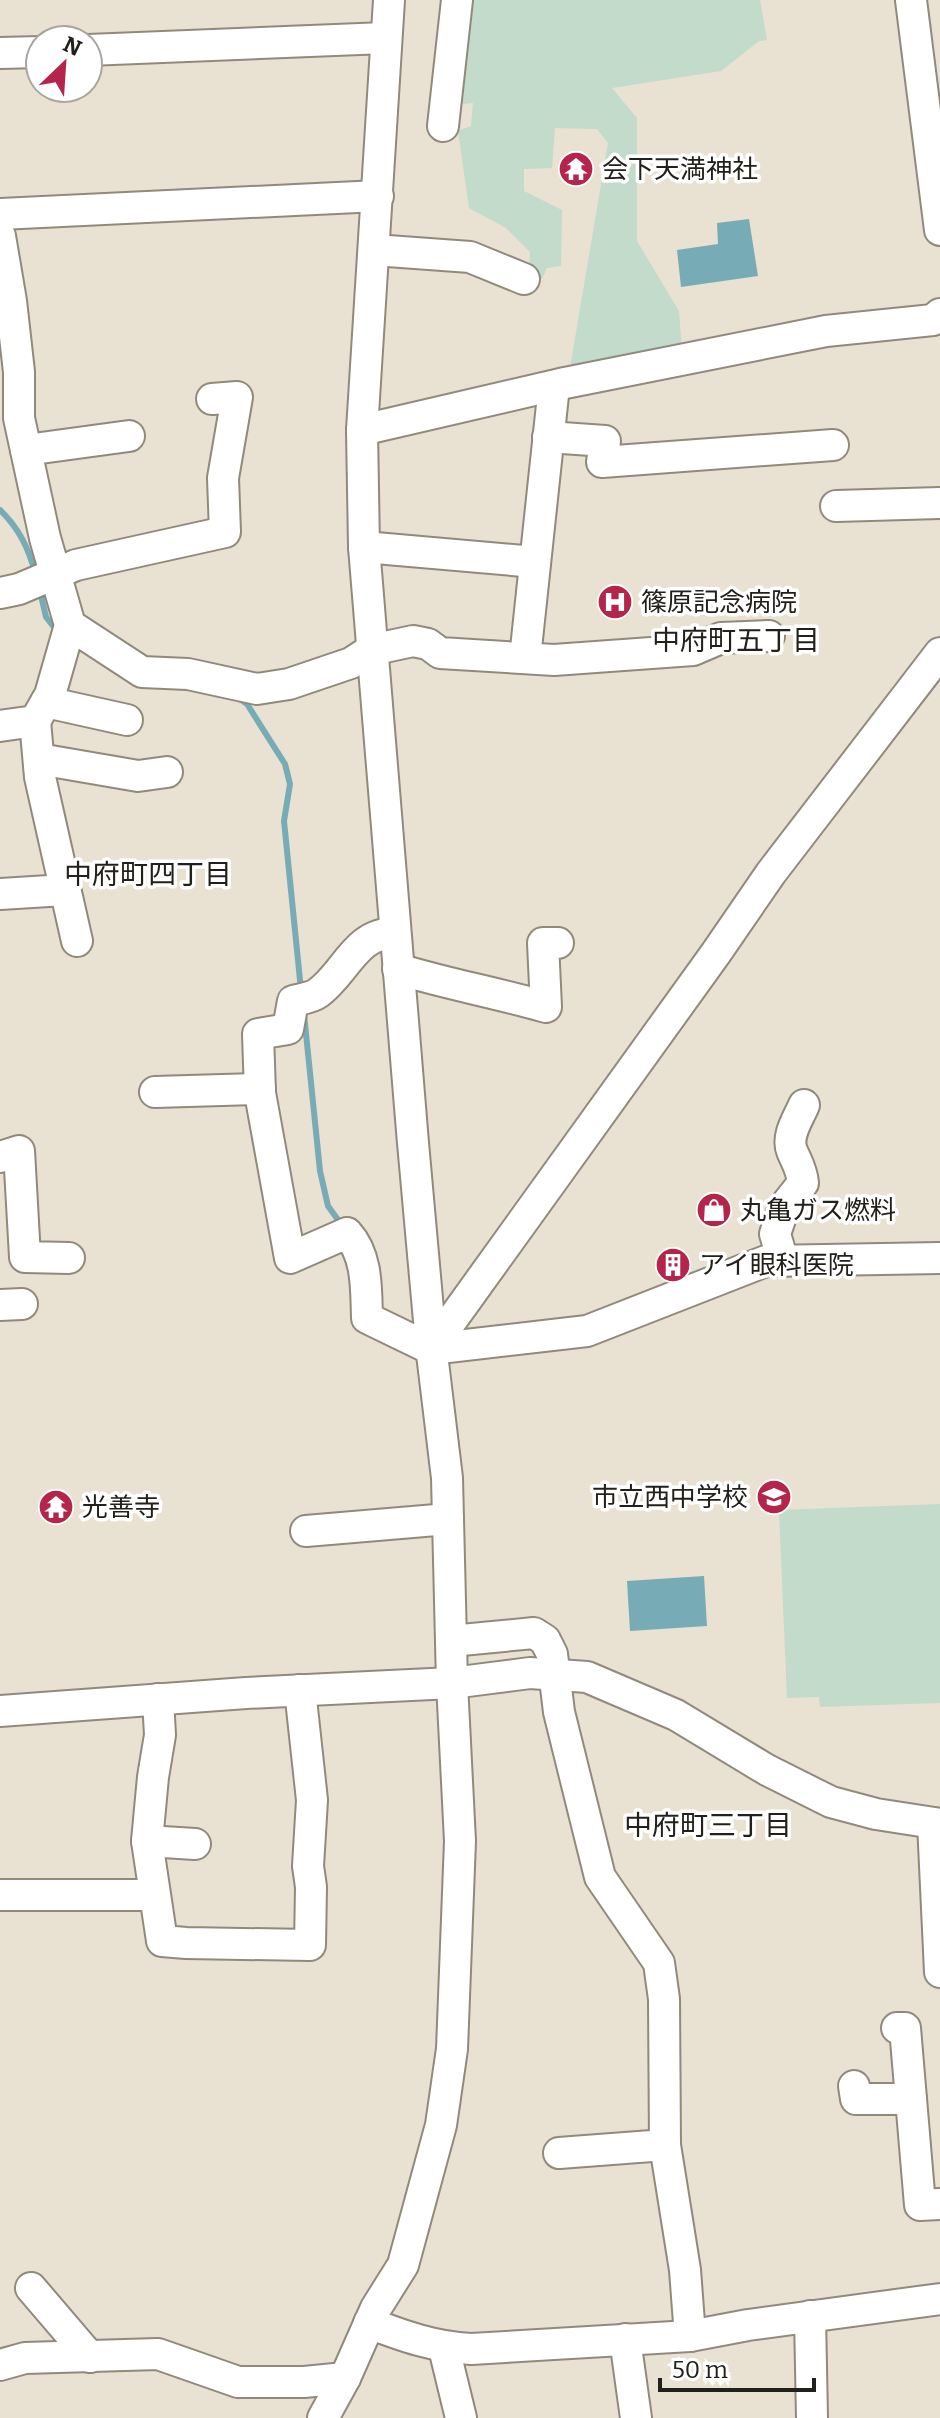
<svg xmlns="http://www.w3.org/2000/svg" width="940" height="2418" viewBox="0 0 940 2418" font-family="Bitter,'Noto Sans JP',serif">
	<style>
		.green { fill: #c2dbca }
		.water { fill: #77acb6 }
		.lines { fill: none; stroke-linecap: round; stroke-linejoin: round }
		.stream { stroke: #77acb6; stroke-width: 6 }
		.minor-casing { stroke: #91897b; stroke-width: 34 }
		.minor { stroke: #fff; stroke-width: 30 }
		.labels { text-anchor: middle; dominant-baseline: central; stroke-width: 7; stroke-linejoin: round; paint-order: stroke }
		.poi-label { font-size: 26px; fill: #22201a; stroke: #fff; text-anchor: start }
		.neighbourhood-label { font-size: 28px; fill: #22201a; stroke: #fff }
	</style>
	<rect width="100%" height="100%" fill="#e9e1d2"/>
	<g class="green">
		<path d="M 466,0 L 760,0 L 767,40 L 759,41 L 721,71 L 612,88 L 637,118 L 637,241 L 679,311 L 682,351 L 569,374 L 608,143 L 597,129 L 555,128 L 552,168 L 524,169 L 524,191 L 562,210 L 561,266 L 547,268 L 542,279 L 529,277 L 530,252 L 506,228 L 469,208 L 458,131 L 471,126 L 473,103 L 453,105 Z"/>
		<path d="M 940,1504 L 940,1703 L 820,1707 L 819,1697 L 787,1698 L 779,1510 Z"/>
	</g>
	<g class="water">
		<path d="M 749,219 L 758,276 L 681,287 L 677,250 L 718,244 L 717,223 Z"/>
		<path d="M 704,1576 L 707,1626 L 630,1631 L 627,1581 Z"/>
	</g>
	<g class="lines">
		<g class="stream">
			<path d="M 0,510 C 19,528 29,548 35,573"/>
			<path d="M 40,591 L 46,617 L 57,631"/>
			<path d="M 240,699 L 247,704 L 285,764 L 290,784 L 284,821 L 301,990"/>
			<path d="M 304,1014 L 320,1171 L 328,1206 L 341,1224"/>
		</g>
		<defs>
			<g id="minor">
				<path d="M 911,0 L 940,230"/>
				<path d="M 88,50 L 385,38"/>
				<path d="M 0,53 L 40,52"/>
				<path d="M 443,126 L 457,0"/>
				<path d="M 0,214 L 378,196"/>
				<path d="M 0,236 L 11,301 L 19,372 L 19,418 L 45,538 L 70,625 L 50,695 L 35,721 L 0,726"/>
				<path d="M 374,250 L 470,257 L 524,279"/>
				<path d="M 362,430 L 560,384 L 826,331 L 933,320 L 940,314"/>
				<path d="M 548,437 L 605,441 L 602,462 L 833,445"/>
				<path d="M 26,450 L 129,436"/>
				<path d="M 836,506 L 940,503"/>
				<path d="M 364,547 L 535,562"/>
				<path d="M 0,593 L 19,589 L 76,565 L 225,532 L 223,478 L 237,397 L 212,399"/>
				<path d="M 70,625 L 142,672 L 188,674 L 257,689 L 289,684 L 351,663 L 371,650 L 413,641 L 428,644 L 440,653 L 554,660 L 693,650 L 721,638 L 769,636"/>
				<path d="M 525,658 L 554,386"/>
				<path d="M 46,702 L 127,720"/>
				<path d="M 35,721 L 40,777 L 77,941"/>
				<path d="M 39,759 L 138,776 L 167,772"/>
				<path d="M 0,894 L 65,890"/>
				<path d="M 395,933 C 355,933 346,973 318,993 C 311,998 301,999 293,1001 L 288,1029 L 258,1034 L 260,1093 L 290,1258 L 347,1233 C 368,1256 366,1289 367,1318 L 431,1349 L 587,1331 L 766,1261 L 940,1258"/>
				<path d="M 398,969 C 447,984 497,993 546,1007 L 543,943 L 558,943"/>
				<path d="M 155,1092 L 260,1089"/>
				<path d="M 0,1157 L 19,1151 L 25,1257 L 69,1258"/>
				<path d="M 783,1261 L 775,1234 L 784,1207 L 803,1183 C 802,1170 797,1163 792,1151 C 786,1136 798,1119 804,1105"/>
				<path d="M 0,1305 L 22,1304"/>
				<path d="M 431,1349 L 716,953 L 771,873 L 940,653"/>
				<path d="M 306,1531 L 448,1519"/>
				<path d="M 451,1641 L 534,1633 L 545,1640 L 552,1654 L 559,1712 L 600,1877 L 659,1963 L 664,1999 L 665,2145 L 685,2270 L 690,2336"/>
				<path d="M 158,1699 L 160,1735 L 153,1777 L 147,1841 L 162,1941 L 186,1943 L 310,1945 L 311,1887 L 308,1866 L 312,1800 L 300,1690"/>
				<path d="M 0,1711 L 246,1693 L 452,1683 L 530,1673 L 587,1677 L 676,1715 L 767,1770 L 831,1802 L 876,1814 L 940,1824"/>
				<path d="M 933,1823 L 940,1972"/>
				<path d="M 147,1841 L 195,1844"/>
				<path d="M 0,1895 L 154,1895"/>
				<path d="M 897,2028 L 905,2028 L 920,2205 L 940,2204"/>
				<path d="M 854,2086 L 856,2099 L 911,2099"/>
				<path d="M 559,2153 L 665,2145"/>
				<path d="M 31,2288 L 90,2357"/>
				<path d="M 810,2316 L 812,2418"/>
				<path d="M 369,2323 C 403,2336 434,2347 471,2349 L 690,2336 L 748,2325 L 940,2299"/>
				<path d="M 625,2339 L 636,2418"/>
				<path d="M 444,2348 L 461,2418"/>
				<path d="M 0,2365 L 25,2358 L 158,2354 L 238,2382 L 304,2382 L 345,2378"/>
				<path d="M 323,2418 L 345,2378 L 376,2308 L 403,2265 L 441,2125 L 452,2049 L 460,1841 L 452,1683 L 447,1478 L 432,1354 L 413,1143 L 364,547 L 362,430 L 389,0"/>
			</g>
		</defs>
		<use href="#minor" class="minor-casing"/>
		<use href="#minor" class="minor"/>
	</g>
	<defs>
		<symbol id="temple-disc" viewBox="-11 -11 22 22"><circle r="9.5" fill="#b5244a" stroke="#fff"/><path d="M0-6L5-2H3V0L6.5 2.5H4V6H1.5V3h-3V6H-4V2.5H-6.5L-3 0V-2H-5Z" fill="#fff"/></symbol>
		<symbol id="hospital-disc" viewBox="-11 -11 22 22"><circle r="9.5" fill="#b5244a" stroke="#fff"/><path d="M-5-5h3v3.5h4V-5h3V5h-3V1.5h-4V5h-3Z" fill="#fff"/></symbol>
		<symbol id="shop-disc" viewBox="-11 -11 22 22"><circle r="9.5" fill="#b5244a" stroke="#fff"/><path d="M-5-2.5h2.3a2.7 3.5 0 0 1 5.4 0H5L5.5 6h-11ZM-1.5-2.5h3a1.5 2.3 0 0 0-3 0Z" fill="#fff"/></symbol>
		<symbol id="building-disc" viewBox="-11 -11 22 22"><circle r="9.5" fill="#b5244a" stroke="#fff"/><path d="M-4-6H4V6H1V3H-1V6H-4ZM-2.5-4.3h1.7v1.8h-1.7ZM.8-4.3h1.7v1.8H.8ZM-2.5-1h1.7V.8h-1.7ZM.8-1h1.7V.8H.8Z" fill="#fff"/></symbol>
		<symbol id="school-disc" viewBox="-11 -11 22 22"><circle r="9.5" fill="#b5244a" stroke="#fff"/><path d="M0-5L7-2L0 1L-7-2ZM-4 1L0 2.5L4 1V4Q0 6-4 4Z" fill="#fff"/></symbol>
	</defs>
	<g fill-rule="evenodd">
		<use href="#temple-disc" x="556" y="149" width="40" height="40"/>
		<use href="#hospital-disc" x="595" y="582" width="40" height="40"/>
		<use href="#shop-disc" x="694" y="1190" width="40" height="40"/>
		<use href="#building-disc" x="653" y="1245" width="40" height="40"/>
		<use href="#school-disc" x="754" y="1477" width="40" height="40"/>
		<use href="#temple-disc" x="36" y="1487" width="40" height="40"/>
	</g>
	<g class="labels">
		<g class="poi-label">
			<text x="602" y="169">会下天満神社</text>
			<text x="641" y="602">篠原記念病院</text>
			<text x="740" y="1210">丸亀ガス燃料</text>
			<text x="699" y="1265">アイ眼科医院</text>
			<text x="748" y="1497" text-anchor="end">市立西中学校</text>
			<text x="82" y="1507">光善寺</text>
		</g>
		<g class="neighbourhood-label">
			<text x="736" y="640">中府町五丁目</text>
			<text x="148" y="874">中府町四丁目</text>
			<text x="708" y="1825">中府町三丁目</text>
		</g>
	</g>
	<g transform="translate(64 64) rotate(25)"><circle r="38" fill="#ffffff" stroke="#a7a6a3" stroke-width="2"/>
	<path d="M0-6L14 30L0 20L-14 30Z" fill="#b5244a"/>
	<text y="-12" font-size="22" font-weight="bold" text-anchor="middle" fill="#22201a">N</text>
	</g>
	<path d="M660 2378v12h154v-12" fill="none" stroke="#22201a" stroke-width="4"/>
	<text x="672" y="2378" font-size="24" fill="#22201a" stroke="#ffffff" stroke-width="6" paint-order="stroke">50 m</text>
</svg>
